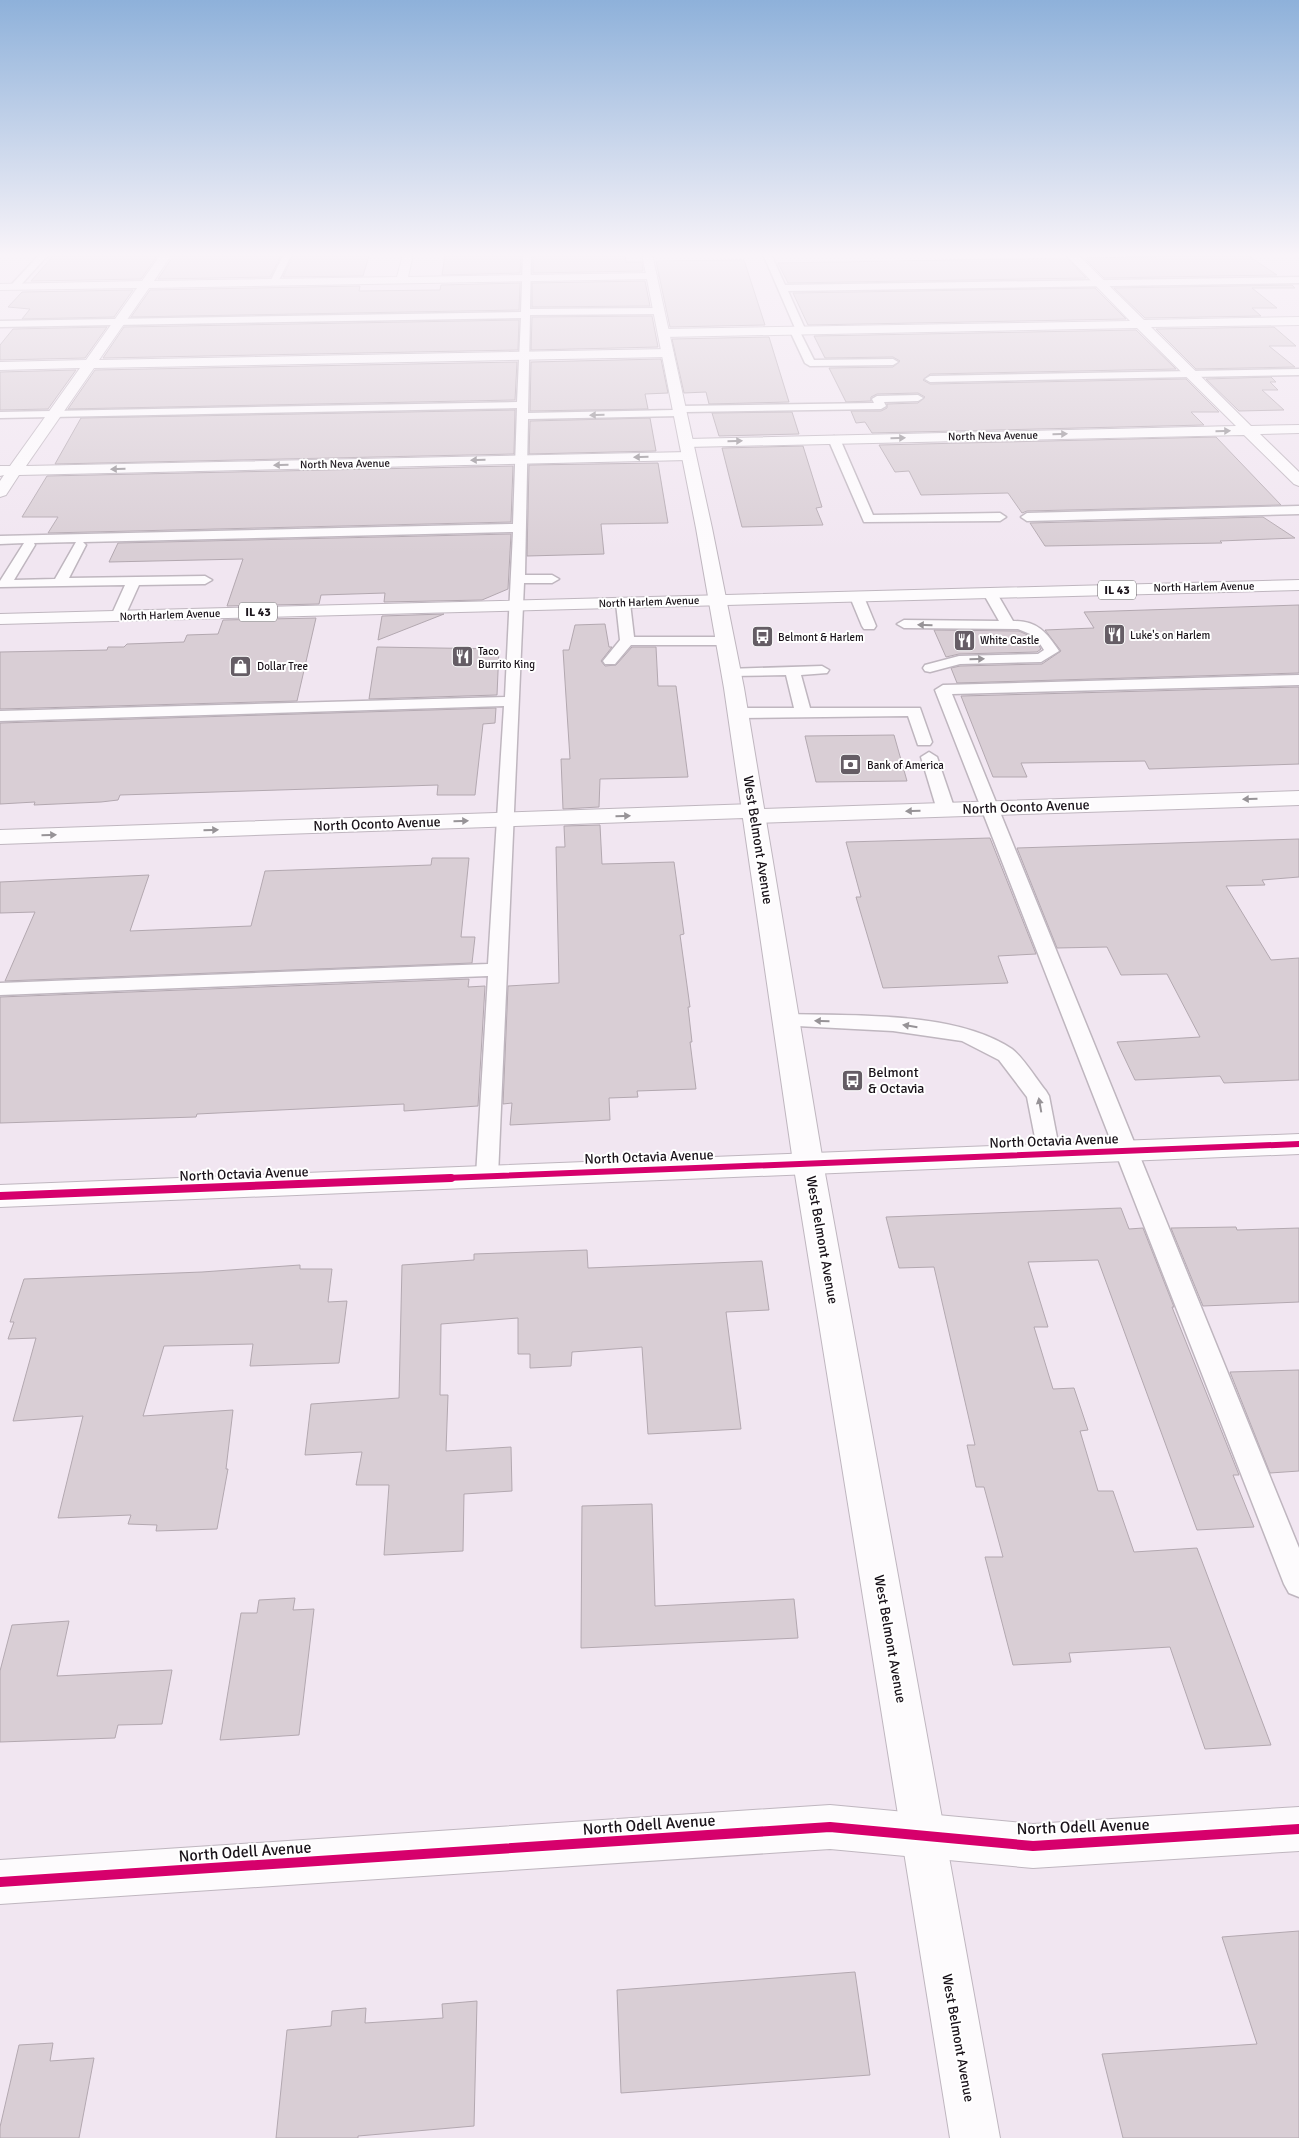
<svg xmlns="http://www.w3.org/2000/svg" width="1299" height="2138" viewBox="0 0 1299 2138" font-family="Signika,sans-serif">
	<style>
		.building { fill: #d9ced5; stroke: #b3a8b0 }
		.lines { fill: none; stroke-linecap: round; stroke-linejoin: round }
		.lane-casing { stroke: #bfb6bf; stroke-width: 3 }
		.street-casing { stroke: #bfb6bf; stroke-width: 2 }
		.secondary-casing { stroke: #bfb6bf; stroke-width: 2 }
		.primary-casing { stroke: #bfb6bf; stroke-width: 2 }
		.lane { fill: #fdfbfd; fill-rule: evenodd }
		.street { fill: #fdfbfd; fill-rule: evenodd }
		.secondary { fill: #fdfbfd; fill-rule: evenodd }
		.primary { fill: #fdfbfd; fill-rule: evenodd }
		.cycleway-far2-casing { stroke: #fff; stroke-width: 9 }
		.cycleway-far1-casing { stroke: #fff; stroke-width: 11 }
		.cycleway-casing { stroke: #fff; stroke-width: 13 }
		.cycleway-far2 { stroke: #d6006c; stroke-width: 6 }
		.cycleway-far1 { stroke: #d6006c; stroke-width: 8 }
		.cycleway { stroke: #d6006c; stroke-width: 10 }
		.oneway { fill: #979397 }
		.labels { text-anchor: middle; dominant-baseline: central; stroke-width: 4; stroke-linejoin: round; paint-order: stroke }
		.far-street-label { font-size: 11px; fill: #1a131a; stroke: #fff }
		.far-poi-label { font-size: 11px; fill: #1a131a; stroke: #fff; text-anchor: start }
		.shield { fill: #fff; stroke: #5f5a5f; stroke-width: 1 }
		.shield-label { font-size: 12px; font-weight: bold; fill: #1a131a }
		.street-label { font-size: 14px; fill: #1a131a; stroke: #fff }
		.poi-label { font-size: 14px; fill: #1a131a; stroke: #fff; text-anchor: start }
		.near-street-label { font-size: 16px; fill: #1a131a; stroke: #fff }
	</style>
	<rect width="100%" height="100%" fill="#f1e6f1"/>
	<g class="building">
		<path d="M 193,254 L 282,254 L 270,277 L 158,279 L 174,255 Z"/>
		<path d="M 294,254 L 367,254 L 369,256 L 363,276 L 283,277 Z"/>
		<path d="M 514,254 L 521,254 L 520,273 L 442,275 L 445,255 Z"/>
		<path d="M 533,254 L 625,254 L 626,262 L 642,262 L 643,271 L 533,273 Z"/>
		<path d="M 54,255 L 158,255 L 141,279 L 31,281 Z"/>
		<path d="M 1247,255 L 1277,275 L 1104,278 L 1084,258 Z"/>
		<path d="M 1067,258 L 1086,278 L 788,283 L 778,263 Z"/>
		<path d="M 744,260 L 765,325 L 670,327 L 656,261 Z"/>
		<path d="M 645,281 L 650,306 L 532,307 L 532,283 Z"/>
		<path d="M 520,283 L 519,310 L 131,317 L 150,290 L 360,286 L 359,291 L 440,290 L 441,285 Z"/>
		<path d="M 1292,285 L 1295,288 L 1252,288 L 1277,308 L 1252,308 L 1261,316 L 1145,318 L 1114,288 Z"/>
		<path d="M 1095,288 L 1126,319 L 808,325 L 793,293 Z"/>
		<path d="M 133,290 L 114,317 L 22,319 L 30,309 L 8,307 L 22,292 Z"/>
		<path d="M 652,316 L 658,347 L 531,350 L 532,317 Z"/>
		<path d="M 519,320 L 518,350 L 103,358 L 124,327 Z"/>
		<path d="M 107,327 L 85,358 L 0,360 L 0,345 L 13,329 Z"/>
		<path d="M 1274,327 L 1296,346 L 1269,346 L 1295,367 L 1196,369 L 1156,329 Z"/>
		<path d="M 1136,330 L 1176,369 L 930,374 L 923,380 L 930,384 L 1186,379 L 1219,412 L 1191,412 L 1204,425 L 872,433 L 865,422 L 856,423 L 851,411 L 881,411 L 887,408 L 887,404 L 918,403 L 925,397 L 918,393 L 877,394 L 871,397 L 871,401 L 846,402 L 829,368 L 893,367 L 900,361 L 893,357 L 825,358 L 814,336 Z"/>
		<path d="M 769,337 L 789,402 L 709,404 L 706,392 L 684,393 L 672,339 Z"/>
		<path d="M 661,359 L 668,393 L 645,394 L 648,409 L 530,411 L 531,362 Z"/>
		<path d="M 517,362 L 515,400 L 68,409 L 95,370 Z"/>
		<path d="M 76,370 L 48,409 L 0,410 L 0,372 Z"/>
		<path d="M 1271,377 L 1276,382 L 1270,382 L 1278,390 L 1262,390 L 1284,410 L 1239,411 L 1206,379 Z"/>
		<path d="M 515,410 L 514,454 L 55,464 L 81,418 Z"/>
		<path d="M 792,412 L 799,434 L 719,436 L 712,413 Z"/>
		<path d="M 650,418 L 656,451 L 529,454 L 530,421 Z"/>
		<path d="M 1216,437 L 1281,505 L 1027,511 L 1022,513 L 1008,493 L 921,495 L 909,471 L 895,472 L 879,445 Z"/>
		<path d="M 803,446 L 822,507 L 816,508 L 823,525 L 742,527 L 722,448 Z"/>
		<path d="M 658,463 L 668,523 L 601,524 L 604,554 L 527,556 L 529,465 Z"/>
		<path d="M 513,466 L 511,522 L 48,533 L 58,517 L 22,517 L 47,476 Z"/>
		<path d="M 1263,517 L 1295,538 L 1220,541 L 1222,543 L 1045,546 L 1030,523 Z"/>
		<path d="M 511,534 L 508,589 L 482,600 L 384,602 L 385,593 L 321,595 L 319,604 L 227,606 L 243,559 L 109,562 L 118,543 Z"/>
		<path d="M 1299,605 L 1299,673 L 957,683 L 951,668 L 960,666 L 1042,664 L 1061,651 L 1045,630 L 1094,628 L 1084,612 Z"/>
		<path d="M 444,614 L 378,640 L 382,616 Z"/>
		<path d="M 316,618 L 297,701 L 0,709 L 0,652 L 107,650 L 108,647 L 124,647 L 127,644 L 184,642 L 187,635 L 218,634 L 223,620 Z"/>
		<path d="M 605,624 L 609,647 L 612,647 L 601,661 L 605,666 L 616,665 L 632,647 L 656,647 L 658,686 L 676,686 L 688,777 L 600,779 L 599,807 L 563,809 L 561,759 L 570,759 L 563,650 L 569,650 L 575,625 Z"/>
		<path d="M 934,630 L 1019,631 L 1034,638 L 1041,649 L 1037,652 L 959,654 L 946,657 Z"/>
		<path d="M 377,647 L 499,649 L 497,695 L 369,699 Z"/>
		<path d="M 1299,687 L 1299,764 L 1149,769 L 1145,761 L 1021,763 L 1027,777 L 993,777 L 961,696 Z"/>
		<path d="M 496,708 L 495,723 L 483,724 L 475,795 L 437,795 L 438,785 L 120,795 L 118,800 L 101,802 L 34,805 L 35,802 L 0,804 L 0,723 Z"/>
		<path d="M 894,735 L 907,781 L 816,782 L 805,736 Z"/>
		<path d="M 600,825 L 602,864 L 674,862 L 684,934 L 680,935 L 690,1007 L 688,1007 L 692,1042 L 690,1042 L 696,1089 L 637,1091 L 638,1097 L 609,1098 L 610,1120 L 510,1125 L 512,1103 L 503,1104 L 508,986 L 559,983 L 556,847 L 565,847 L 564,826 Z"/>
		<path d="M 990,838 L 1036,954 L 998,956 L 1008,983 L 883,988 L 856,897 L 861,897 L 846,842 Z"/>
		<path d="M 1299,839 L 1299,877 L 1262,880 L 1265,885 L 1226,886 L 1271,960 L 1299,958 L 1299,1080 L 1224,1083 L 1220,1076 L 1135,1080 L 1117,1042 L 1200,1037 L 1167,974 L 1121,975 L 1107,947 L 1057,948 L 1017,848 Z"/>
		<path d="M 432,858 L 469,858 L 461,937 L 475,937 L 472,963 L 5,981 L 35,912 L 0,913 L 0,882 L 149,875 L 130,931 L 251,926 L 265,871 L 431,865 Z"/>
		<path d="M 469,979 L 468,987 L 485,986 L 478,1106 L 404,1111 L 404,1104 L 197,1114 L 196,1117 L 0,1123 L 0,997 Z"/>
		<path d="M 1121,1208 L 1129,1229 L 1143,1228 L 1174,1307 L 1172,1307 L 1239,1475 L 1233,1475 L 1254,1527 L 1197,1530 L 1098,1260 L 1028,1262 L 1048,1327 L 1034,1327 L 1053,1389 L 1074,1388 L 1088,1430 L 1080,1431 L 1098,1491 L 1113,1491 L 1134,1552 L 1197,1548 L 1271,1745 L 1205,1749 L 1170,1647 L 1069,1653 L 1071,1662 L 1013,1665 L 985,1557 L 1003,1557 L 984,1487 L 976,1487 L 967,1445 L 975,1445 L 934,1267 L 899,1268 L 886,1217 Z"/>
		<path d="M 1236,1227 L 1237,1230 L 1299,1228 L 1299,1302 L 1203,1306 L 1171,1228 Z"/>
		<path d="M 587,1250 L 588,1268 L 762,1261 L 769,1310 L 726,1312 L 741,1429 L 648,1434 L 642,1347 L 572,1352 L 571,1366 L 530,1368 L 530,1354 L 518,1354 L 518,1318 L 441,1324 L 440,1395 L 448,1395 L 446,1451 L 511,1447 L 512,1491 L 464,1494 L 463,1551 L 384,1555 L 389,1485 L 356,1485 L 362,1452 L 305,1455 L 311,1404 L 399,1398 L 402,1265 L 474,1260 L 474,1254 Z"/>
		<path d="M 300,1265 L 300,1269 L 332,1269 L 328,1302 L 347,1301 L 339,1363 L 250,1366 L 253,1344 L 164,1346 L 143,1416 L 233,1410 L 226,1469 L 228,1469 L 217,1529 L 156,1531 L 157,1525 L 128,1524 L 131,1515 L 58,1518 L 83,1416 L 13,1421 L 36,1338 L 8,1339 L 14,1322 L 10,1322 L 24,1279 L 202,1272 Z"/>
		<path d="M 1299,1370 L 1299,1471 L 1270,1473 L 1230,1372 Z"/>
		<path d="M 652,1504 L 655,1606 L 794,1599 L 798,1638 L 581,1648 L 582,1506 Z"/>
		<path d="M 295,1598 L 293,1610 L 314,1609 L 299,1735 L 220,1740 L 241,1613 L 257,1613 L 259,1600 Z"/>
		<path d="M 69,1621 L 57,1676 L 172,1670 L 162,1724 L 118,1725 L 115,1738 L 0,1742 L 0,1671 L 12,1625 Z"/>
		<path d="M 1299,1931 L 1299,2138 L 1123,2138 L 1102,2054 L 1257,2044 L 1222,1937 Z"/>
		<path d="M 855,1972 L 870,2075 L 621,2093 L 617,1990 Z"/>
		<path d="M 477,2001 L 474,2126 L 358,2136 L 358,2138 L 276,2138 L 287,2030 L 331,2026 L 332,2011 L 366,2008 L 365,2023 L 443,2018 L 442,2004 Z"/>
		<path d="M 53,2043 L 50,2061 L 94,2058 L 79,2138 L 0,2138 L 0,2127 L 19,2045 Z"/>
	</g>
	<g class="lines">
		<defs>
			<g id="lane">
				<path d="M 40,254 L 49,254 L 18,288 L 12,288 L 12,284 Z"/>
				<path d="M 284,254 L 292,254 L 277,284 L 271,284 L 270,282 Z"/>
				<path d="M 523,254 L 531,254 L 530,309 L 659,308 L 664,311 L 659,314 L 530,315 L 528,413 L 674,410 L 675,407 L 679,406 L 874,403 L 872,399 L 877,396 L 918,395 L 923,398 L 918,401 L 884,402 L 886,406 L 881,409 L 685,412 L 684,415 L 680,416 L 528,419 L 525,575 L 552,575 L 559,579 L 552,583 L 524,583 L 498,1176 L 495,1182 L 487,1184 L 479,1182 L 476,1176 L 488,976 L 0,995 L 0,983 L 488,964 L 504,706 L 0,721 L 0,711 L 505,697 L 513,532 L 83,542 L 86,545 L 69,578 L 205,576 L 212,580 L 205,584 L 139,585 L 125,616 L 118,620 L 111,616 L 125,585 L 0,587 L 0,581 L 24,543 L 0,544 L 0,536 L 513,524 L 517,408 L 0,418 L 0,412 L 517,402 L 521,318 L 0,327 L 0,321 L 521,312 ZM 76,542 L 55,579 L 14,580 L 35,545 L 34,543 Z"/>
				<path d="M 763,254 L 771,254 L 785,285 L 1299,277 L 1299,283 L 788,291 L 806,331 L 801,334 L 814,360 L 893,359 L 898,362 L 893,365 L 810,366 L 805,363 L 790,331 L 795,328 Z"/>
				<path d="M 1299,369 L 1299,375 L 930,382 L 925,379 L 930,376 Z"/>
				<path d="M 834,436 L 840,439 L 873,515 L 1000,513 L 1006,517 L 1000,521 L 864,522 L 828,439 Z"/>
				<path d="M 1299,506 L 1299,514 L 1027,521 L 1021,517 L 1027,513 Z"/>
				<path d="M 990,589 L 995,590 L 1013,621 C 1038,621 1046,632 1059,651 L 1041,662 L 960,664 L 930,672 L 925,671 L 923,668 L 925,665 L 959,656 L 1038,654 L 1044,650 L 1035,636 L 1018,629 L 904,628 L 897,624 L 904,620 L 999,621 L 983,593 Z"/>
				<path d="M 857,593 L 864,597 L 876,626 L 874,629 L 864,629 L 862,626 L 850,597 Z"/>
				<path d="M 623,599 L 630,603 L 634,637 L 725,637 L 732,641 L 725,645 L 631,645 L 615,664 L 605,664 L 603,661 L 620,640 L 616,603 Z"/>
				<path d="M 822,666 L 829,670 L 827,673 L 801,675 L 810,708 L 920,708 L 932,742 L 930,745 L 918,745 L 908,716 L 738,718 L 730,713 L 738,708 L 794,708 L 786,675 L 731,676 L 724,672 L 726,669 Z"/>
				<path d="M 1299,675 L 1299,685 L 952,694 L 1299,1548 L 1299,1597 L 1289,1593 L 1284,1584 L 935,690 L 943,685 Z"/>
				<path d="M 929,752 L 937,757 L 955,810 L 952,814 L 940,814 L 937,810 L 921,757 Z"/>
				<path d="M 785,1014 C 852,1016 956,1011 1012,1049 C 1023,1057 1037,1080 1046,1091 L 1049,1096 L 1060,1153 L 1057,1159 L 1049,1161 L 1041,1159 L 1038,1153 L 1027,1097 L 999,1060 L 962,1041 L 893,1031 L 778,1025 L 775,1020 L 778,1015 Z"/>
			</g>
			<g id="street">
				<path d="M 161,254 L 172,254 L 154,281 L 397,277 L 403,254 L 413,254 L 408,277 L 652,273 L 658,276 L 652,279 L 149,288 L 99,360 L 668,349 L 674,353 L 668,357 L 94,368 L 26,466 L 689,452 L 696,456 L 689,460 L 19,475 L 6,495 L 0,497 L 0,481 L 4,475 L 0,476 L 0,466 L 10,466 L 80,368 L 0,370 L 0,362 L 86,360 L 137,288 L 0,290 L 0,284 L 142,281 Z"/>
				<path d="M 1065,254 L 1077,254 L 1144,320 L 1299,317 L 1299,325 L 1151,327 L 1251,426 L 1299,425 L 1299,433 L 1260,434 L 1299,472 L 1299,486 L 1294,484 L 1244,435 L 687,447 L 680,443 L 687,439 L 1236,426 L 1137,328 L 664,337 L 658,333 L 664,329 L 1130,321 Z"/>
				<path d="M 1299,791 L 1299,805 L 754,823 L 744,818 L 0,844 L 0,830 L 753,804 L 763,809 Z"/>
				<path d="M 1299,1134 L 1299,1154 L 0,1207 L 0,1185 Z"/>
				<path d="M 830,1805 L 1033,1824 L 1299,1807 L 1299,1851 L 1033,1868 L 830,1849 L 0,1904 L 0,1860 Z"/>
			</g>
			<path id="secondary" d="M 642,254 L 652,254 L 712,528 L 744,688 L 823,1162 L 1000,2138 L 950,2138 L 793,1162 L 724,688 L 696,528 Z"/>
			<path id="primary" d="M 1299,580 L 1299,590 L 0,624 L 0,614 Z"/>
		</defs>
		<use href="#lane" class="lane-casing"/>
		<use href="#street" class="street-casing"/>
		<use href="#secondary" class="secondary-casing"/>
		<use href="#primary" class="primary-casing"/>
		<use href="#lane" class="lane"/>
		<use href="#street" class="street"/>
		<use href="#secondary" class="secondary"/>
		<use href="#primary" class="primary"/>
		<defs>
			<path id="cycleway-far2" d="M 420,1179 L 1299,1144"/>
			<path id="cycleway-far1" d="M 0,1196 L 451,1178"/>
			<path id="cycleway" d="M 0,1882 L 830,1827 L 1033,1846 L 1299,1829"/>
		</defs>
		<use href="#cycleway-far2" class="cycleway-far2-casing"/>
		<use href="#cycleway-far1" class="cycleway-far1-casing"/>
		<use href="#cycleway" class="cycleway-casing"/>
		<use href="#cycleway-far2" class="cycleway-far2"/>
		<use href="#cycleway-far1" class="cycleway-far1"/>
		<use href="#cycleway" class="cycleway"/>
	</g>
	<defs><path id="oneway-solid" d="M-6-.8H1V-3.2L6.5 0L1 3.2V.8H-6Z" transform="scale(1.25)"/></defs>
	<g class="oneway">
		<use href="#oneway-solid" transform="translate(597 415) rotate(179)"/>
		<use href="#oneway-solid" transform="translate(1223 431) rotate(-1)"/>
		<use href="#oneway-solid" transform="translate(1060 434) rotate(-1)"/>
		<use href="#oneway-solid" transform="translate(898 438) rotate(-1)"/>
		<use href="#oneway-solid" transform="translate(735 441) rotate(-1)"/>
		<use href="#oneway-solid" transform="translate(641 457) rotate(179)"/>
		<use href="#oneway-solid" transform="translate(478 460) rotate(179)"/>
		<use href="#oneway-solid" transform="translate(281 465) rotate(179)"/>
		<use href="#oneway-solid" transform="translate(118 469) rotate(179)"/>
		<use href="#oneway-solid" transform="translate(925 625) rotate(-178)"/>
		<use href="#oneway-solid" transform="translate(977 659) rotate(-2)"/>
		<use href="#oneway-solid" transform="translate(1250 799) rotate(178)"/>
		<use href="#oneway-solid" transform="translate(913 811) rotate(178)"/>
		<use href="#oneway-solid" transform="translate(623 816) rotate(-2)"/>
		<use href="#oneway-solid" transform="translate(461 821) rotate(-2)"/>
		<use href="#oneway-solid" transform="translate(211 830) rotate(-2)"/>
		<use href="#oneway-solid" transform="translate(49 835) rotate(-2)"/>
		<use href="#oneway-solid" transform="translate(822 1021) rotate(-178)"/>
		<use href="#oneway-solid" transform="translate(910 1026) rotate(-171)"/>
		<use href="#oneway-solid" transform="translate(1040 1105) rotate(-100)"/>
	</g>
	<linearGradient id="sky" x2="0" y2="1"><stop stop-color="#8eb1da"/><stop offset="0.46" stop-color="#f9f4f9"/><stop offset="1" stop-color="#f9f4f9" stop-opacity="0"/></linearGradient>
	<rect width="1299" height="554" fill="url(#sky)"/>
	<defs>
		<symbol id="restaurant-square" viewBox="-11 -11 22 22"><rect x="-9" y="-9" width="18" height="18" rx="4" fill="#655d65" stroke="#fff"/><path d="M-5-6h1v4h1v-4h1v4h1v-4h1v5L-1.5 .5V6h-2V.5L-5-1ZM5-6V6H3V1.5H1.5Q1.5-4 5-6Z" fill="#fff"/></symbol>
		<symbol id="bus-square" viewBox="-11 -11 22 22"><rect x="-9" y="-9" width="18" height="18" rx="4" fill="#655d65" stroke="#fff"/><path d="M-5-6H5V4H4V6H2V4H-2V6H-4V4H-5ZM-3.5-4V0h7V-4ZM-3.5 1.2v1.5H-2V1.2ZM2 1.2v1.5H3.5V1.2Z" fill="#fff"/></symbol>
		<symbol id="shop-square" viewBox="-11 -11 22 22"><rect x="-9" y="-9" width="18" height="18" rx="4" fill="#655d65" stroke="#fff"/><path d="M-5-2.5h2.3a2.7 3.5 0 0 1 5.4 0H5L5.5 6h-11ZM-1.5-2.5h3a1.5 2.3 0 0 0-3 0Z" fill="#fff"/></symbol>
		<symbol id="bank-square" viewBox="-11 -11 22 22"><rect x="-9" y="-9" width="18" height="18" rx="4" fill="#655d65" stroke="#fff"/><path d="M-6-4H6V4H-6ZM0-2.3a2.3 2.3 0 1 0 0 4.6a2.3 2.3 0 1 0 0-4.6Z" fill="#fff"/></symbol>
	</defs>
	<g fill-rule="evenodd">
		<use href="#restaurant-square" x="1102" y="622" width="25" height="25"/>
		<use href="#bus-square" x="750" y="624" width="25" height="25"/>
		<use href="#restaurant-square" x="952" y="628" width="25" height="25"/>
		<use href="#restaurant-square" x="450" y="644" width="25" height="25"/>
		<use href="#shop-square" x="228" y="654" width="25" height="25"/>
		<use href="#bank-square" x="838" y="752" width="25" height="25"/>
		<use href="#bus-square" x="840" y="1068" width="25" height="25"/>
	</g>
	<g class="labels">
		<g class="far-street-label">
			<text transform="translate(993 436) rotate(-1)">North Neva Avenue</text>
			<text transform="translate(345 464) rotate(-1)">North Neva Avenue</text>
			<text transform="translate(1204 587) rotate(-1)">North Harlem Avenue</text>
			<text transform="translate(649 602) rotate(-2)">North Harlem Avenue</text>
			<text transform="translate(170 615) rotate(-2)">North Harlem Avenue</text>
		</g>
		<g class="far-poi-label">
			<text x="1130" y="635">Luke's on Harlem</text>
			<text x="778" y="637">Belmont &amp; Harlem</text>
			<text x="980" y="640">White Castle</text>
			<text x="478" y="651">Taco<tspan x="478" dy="13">Burrito King</tspan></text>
			<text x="257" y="666">Dollar Tree</text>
			<text x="867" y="765">Bank of America</text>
		</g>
		<g class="shield">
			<rect x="1098" y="580.5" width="38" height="19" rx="4"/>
			<rect x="239" y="602.5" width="38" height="19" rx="4"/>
		</g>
		<g class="shield-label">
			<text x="1117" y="590">IL 43</text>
			<text x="258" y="612">IL 43</text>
		</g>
		<g class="street-label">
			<text transform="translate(1026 807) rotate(-2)">North Oconto Avenue</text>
			<text transform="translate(377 824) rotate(-2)">North Oconto Avenue</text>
			<text transform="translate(758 840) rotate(81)">West Belmont Avenue</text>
			<text transform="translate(1054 1141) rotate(-2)">North Octavia Avenue</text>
			<text transform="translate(649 1157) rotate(-2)">North Octavia Avenue</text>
			<text transform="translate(244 1174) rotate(-2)">North Octavia Avenue</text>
			<text transform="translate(822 1240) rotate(80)">West Belmont Avenue</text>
			<text transform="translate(890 1639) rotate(80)">West Belmont Avenue</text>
			<text transform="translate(958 2038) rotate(80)">West Belmont Avenue</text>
		</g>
		<g class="poi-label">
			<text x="868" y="1072">Belmont<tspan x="868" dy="16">&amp; Octavia</tspan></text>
		</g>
		<g class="near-street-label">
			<text transform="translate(649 1825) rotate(-4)">North Odell Avenue</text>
			<text transform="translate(1083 1827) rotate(-2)">North Odell Avenue</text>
			<text transform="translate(245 1852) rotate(-4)">North Odell Avenue</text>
		</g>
	</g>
</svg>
